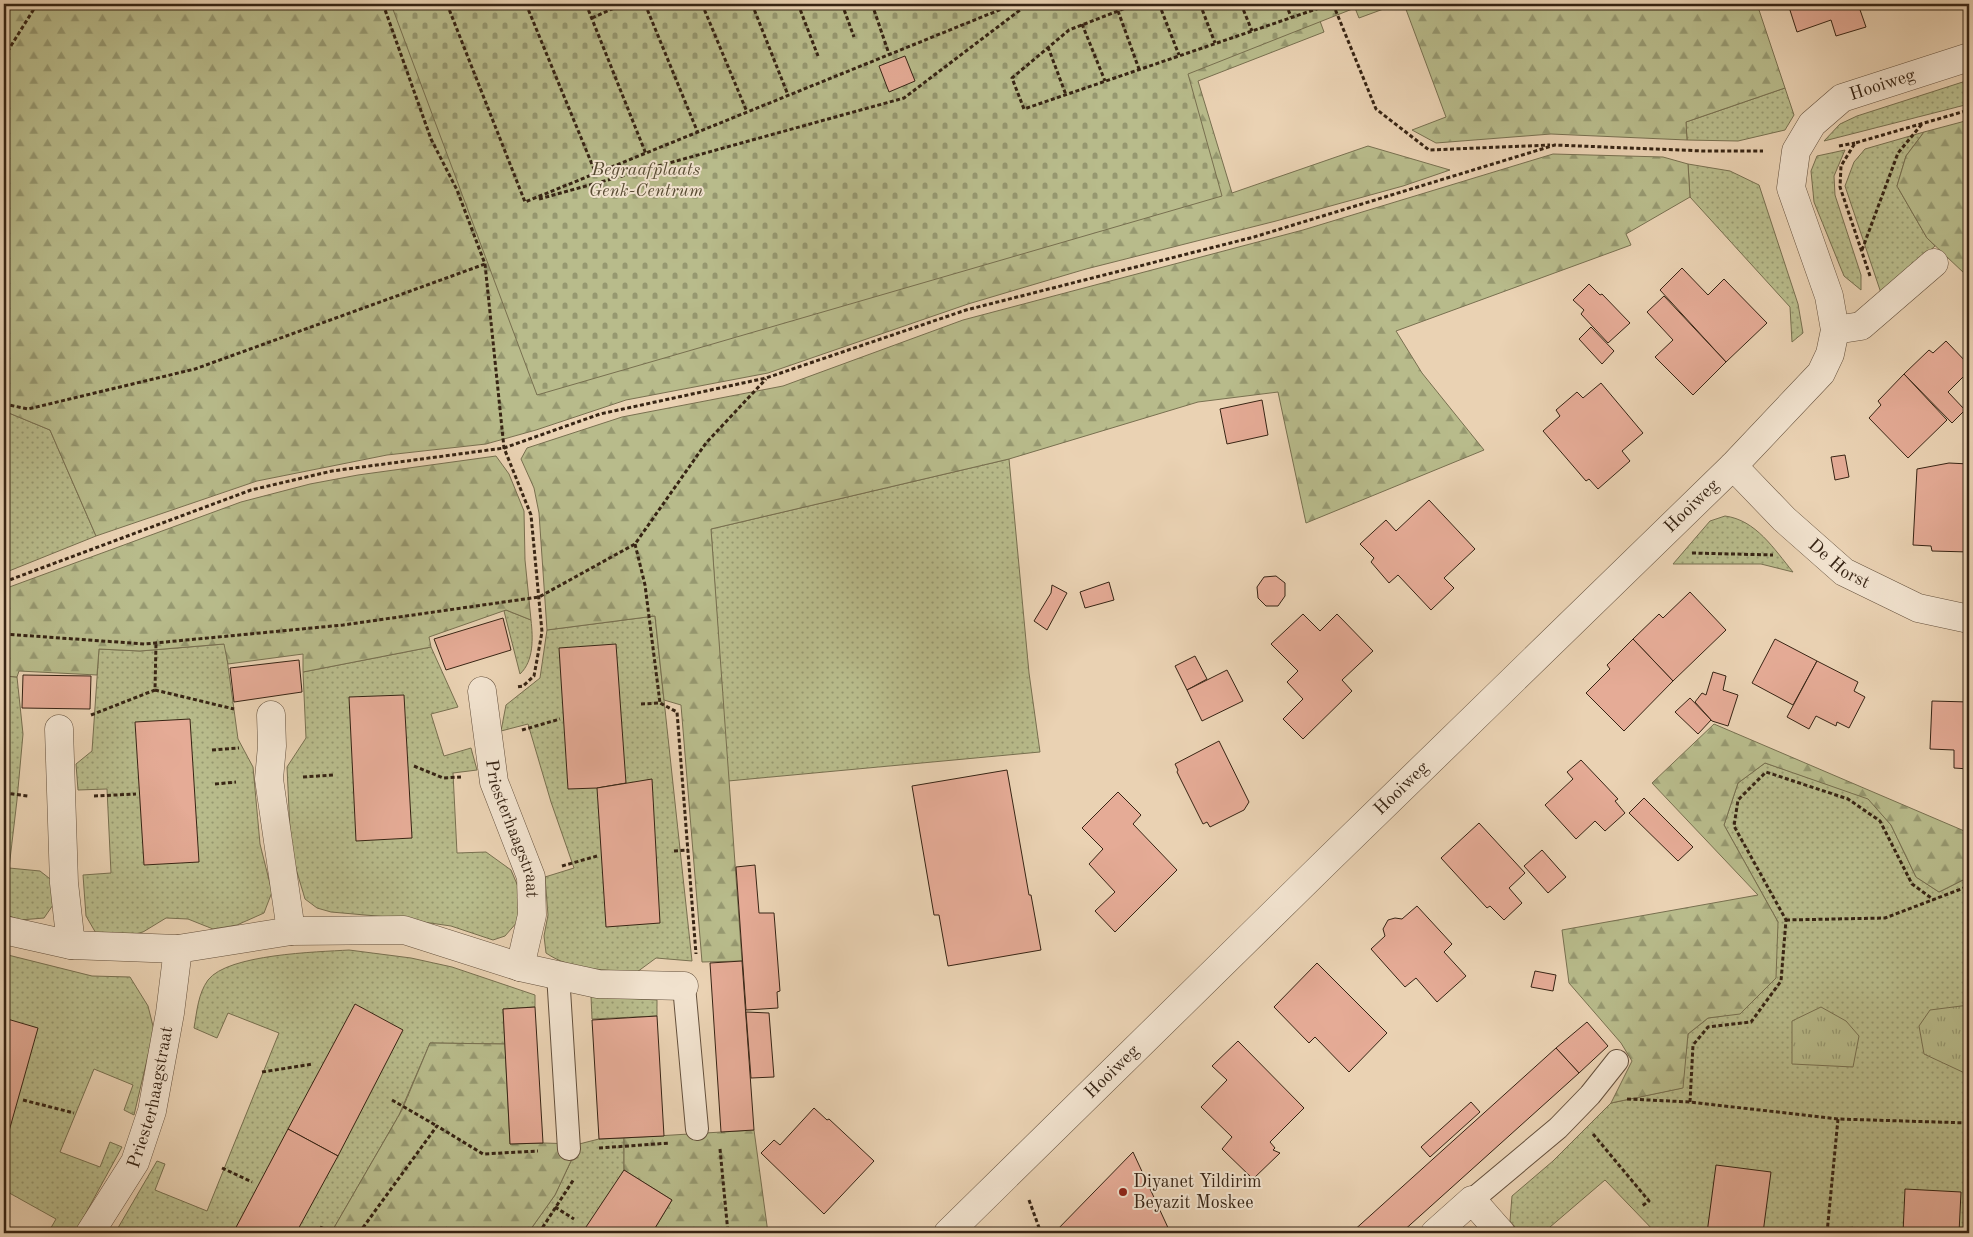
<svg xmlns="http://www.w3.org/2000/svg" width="1973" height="1237" viewBox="0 0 1973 1237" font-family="'Old Standard TT',serif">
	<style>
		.grass { fill: url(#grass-dots); stroke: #787050 }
		.forest { fill: url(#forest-firs); stroke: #787050 }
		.cemetery { fill: url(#cemetery-stones); stroke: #787050 }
		.park { fill: url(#park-tufts); stroke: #787050 }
		.building { fill: #e5ab96; stroke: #372414 }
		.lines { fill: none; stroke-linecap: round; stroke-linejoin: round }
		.service-casing { stroke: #64503c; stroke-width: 24 }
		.minor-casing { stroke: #64503c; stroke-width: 29 }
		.path { stroke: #372414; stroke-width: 3; stroke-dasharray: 4 2.5; stroke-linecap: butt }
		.service { stroke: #f1e2ce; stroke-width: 22 }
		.minor { stroke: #f1e2ce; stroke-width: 28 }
		.poi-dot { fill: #8f2418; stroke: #f1e2ce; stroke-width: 2 }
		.labels { text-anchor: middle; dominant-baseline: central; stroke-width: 4; stroke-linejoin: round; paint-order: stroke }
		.street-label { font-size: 18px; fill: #372414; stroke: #f1e2ce }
		.park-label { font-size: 18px; font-style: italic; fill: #574a32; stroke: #f1e2ce }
		.poi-label { font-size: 18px; fill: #372414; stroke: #f1e2ce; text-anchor: start }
	</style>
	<defs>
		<pattern id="grass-dots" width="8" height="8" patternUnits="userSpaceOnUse" patternTransform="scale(1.25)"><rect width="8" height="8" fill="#b8bb8b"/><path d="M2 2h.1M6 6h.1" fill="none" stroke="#969870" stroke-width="1.8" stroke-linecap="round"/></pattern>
		<pattern id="forest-firs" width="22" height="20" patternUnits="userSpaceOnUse" patternTransform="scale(1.25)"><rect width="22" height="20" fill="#b8bb8b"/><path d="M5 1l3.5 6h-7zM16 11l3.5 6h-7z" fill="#969870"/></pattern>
		<pattern id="cemetery-stones" width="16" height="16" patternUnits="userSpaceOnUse" patternTransform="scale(1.25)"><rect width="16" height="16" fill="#b8bb8b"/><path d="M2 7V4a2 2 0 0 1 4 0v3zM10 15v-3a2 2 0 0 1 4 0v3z" fill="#969870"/></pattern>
		<pattern id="park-tufts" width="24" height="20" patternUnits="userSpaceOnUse" patternTransform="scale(1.25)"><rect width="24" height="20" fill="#b8bb8b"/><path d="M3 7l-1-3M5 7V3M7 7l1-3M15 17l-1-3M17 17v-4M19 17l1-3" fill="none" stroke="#969870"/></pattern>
	</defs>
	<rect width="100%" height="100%" fill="#ead2b3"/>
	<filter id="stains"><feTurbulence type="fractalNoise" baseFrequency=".004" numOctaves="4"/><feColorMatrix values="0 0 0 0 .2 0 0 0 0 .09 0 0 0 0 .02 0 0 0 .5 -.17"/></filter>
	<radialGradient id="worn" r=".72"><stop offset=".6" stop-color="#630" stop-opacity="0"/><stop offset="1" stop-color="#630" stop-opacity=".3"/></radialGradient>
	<g class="grass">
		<path d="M 1969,80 L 1969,104 L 1824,141 L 1840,124 L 1857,116 Z"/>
		<path d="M 1785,88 L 1794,115 L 1785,130 L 1738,141 L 1687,140 L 1686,122 Z"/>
		<path d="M 1924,132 L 1906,156 L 1897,186 L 1927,238 L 1935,246 L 1891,286 L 1881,293 L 1845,186 L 1854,162 L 1865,149 Z"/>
		<path d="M 1845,150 L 1834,176 L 1835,195 L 1861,275 L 1861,290 L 1844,276 L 1814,202 L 1811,171 L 1817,156 Z"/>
		<path d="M 1688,164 L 1730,171 L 1759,185 L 1798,304 L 1803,333 L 1792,342 L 1790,307 L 1690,197 Z"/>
		<path d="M 4,411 L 50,430 L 96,536 L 4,573 Z"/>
		<path d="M 1009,459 L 1029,673 L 1040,752 L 728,781 L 711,529 Z"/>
		<path d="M 1725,516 C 1756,520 1774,549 1793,572 L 1761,564 L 1673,564 L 1710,521 Z"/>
		<path d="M 506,610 L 531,620 C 533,638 534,661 520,674 L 504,611 Z"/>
		<path d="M 655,616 L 692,961 L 656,958 L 637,972 C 607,970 572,971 546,953 L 544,936 L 548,915 L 545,877 L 574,868 L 551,802 L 528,724 L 501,731 L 506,705 L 540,678 L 547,630 Z"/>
		<path d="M 225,644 L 238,739 L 253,767 L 260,844 L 272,892 L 264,913 L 237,925 L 213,929 L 188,919 L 166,918 L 143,932 L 119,938 L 97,935 L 86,916 L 83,875 L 111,873 L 107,789 L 78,790 L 76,764 L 92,751 L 99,649 L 140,651 Z"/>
		<path d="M 431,647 L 458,707 L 431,714 L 444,756 L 471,748 L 477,770 L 453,773 L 457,853 L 486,852 L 511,870 L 522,896 L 518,921 L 505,936 L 493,940 L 451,926 L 388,917 L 331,912 L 317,908 L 305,899 L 291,852 L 287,767 L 306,738 L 303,672 Z"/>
		<path d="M 4,676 L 17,677 L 23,734 L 17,800 L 9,868 L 40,871 L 54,882 L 55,902 L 44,918 L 20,920 L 4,914 Z"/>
		<path d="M 1765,763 L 1868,798 L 1891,825 L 1916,877 L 1939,892 L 1969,877 L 1969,1233 L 1853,1233 L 1853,1227 L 1797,1233 L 1656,1233 L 1605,1180 L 1543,1233 L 1520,1233 L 1510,1221 L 1512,1196 L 1553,1161 L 1611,1103 L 1682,1088 L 1688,1034 L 1708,1018 L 1740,1013 L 1778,922 L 1724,825 L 1738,783 Z"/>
		<path d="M 349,950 L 411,958 L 452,967 L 535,995 L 535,1007 L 503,1009 L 505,1044 L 430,1043 L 399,1115 L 331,1233 L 115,1233 L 157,1161 L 165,1164 L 155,1190 L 207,1211 L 279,1033 L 228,1013 L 217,1038 L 194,1028 C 197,1011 198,994 208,980 C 228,954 317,952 349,950 Z"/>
		<path d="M 4,954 L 92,976 L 130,977 L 148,1006 L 154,1030 L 134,1115 L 124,1110 L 133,1085 L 94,1069 L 60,1152 L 100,1167 L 110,1142 L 122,1147 L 75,1233 L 48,1233 L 56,1219 L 4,1190 Z"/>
		<path d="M 591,996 L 657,1000 L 657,1016 L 592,1019 Z"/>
		<path d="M 624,1138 L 624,1170 L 637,1233 L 528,1233 L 555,1195 L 579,1144 L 599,1139 Z"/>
	</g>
	<g class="forest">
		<path d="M 4,4 L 395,4 L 1004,126 L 1320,21 L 1324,32 L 1198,81 L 1232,193 L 1368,146 L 1450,170 L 1403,186 L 1276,221 L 1086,269 L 968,304 L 768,373 L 626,400 L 536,430 L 486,444 L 387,455 L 257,481 L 96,536 L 50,430 L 4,411 Z"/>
		<path d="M 1365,4 L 1397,4 L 1359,18 L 1355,8 Z"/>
		<path d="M 1404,4 L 1757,4 L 1785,88 L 1686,122 L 1687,140 L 1551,134 L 1436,143 L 1412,130 L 1446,117 Z"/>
		<path d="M 1969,120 L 1969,284 L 1965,274 L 1927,238 L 1897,186 L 1906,156 L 1924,132 Z"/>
		<path d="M 1553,154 L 1663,157 L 1688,164 L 1690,197 L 1626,234 L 1631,245 L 1396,331 L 1422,373 L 1484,450 L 1306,523 L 1278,392 L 1198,402 L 1009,459 L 711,529 L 742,961 L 702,962 L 681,705 L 664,700 L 655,616 L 547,630 L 539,513 L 534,488 L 521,459 L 527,448 L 622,417 L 783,386 L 963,320 L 1303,230 Z"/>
		<path d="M 496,456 L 509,474 L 524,511 L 525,560 L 531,620 L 506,610 L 429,637 L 431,647 L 303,672 L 303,654 L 228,664 L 224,644 L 140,651 L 99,649 L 97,675 L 19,671 L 17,677 L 4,676 L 4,589 L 241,502 L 310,484 L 358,475 Z"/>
		<path d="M 1714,724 L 1969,833 L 1969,877 L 1939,892 L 1916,877 L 1891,825 L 1868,799 L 1765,763 L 1738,783 L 1724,825 L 1778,922 L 1776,978 L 1740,1014 L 1708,1018 L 1688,1034 L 1683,1088 L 1611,1103 L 1632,1061 L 1621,1043 L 1569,983 L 1562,930 L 1758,895 L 1652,783 Z"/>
		<path d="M 430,1043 L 505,1044 L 510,1144 L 543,1143 L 579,1144 L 555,1195 L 528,1233 L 331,1233 L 402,1110 Z"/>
		<path d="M 754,1130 L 768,1233 L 652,1233 L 672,1200 L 624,1170 L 624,1138 Z"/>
	</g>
	<path class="cemetery" d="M 391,4 L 1365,4 L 1188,74 L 1222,196 L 537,395 Z"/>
	<g class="park">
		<path d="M 1969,1005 L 1969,1075 L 1924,1054 L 1919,1026 L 1930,1010 Z"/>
		<path d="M 1821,1007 L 1846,1021 L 1859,1036 L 1853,1067 L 1792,1064 L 1792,1021 Z"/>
	</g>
	<g class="building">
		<path d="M 1788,4 L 1858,4 L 1866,27 L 1836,36 L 1831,20 L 1797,32 Z"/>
		<path d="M 905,56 L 915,81 L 889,92 L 879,66 Z"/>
		<path d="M 1682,268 L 1708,295 L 1724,279 L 1767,323 L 1726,362 L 1660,290 Z"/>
		<path d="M 1589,284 L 1600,295 L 1602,294 L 1630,323 L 1608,343 L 1581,314 L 1584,310 L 1573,300 Z"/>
		<path d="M 1664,296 L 1726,362 L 1693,395 L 1655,357 L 1673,340 L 1647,312 Z"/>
		<path d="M 1591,327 L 1614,351 L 1602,364 L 1579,339 Z"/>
		<path d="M 1946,341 L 1969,365 L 1969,371 L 1948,392 L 1965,410 L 1952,423 L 1904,374 L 1929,350 L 1933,353 Z"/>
		<path d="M 1904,374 L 1947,420 L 1908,458 L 1869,418 L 1881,405 L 1878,401 Z"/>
		<path d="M 1601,383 L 1643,433 L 1622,451 L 1630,461 L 1598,489 L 1589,479 L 1586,481 L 1543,431 L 1560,416 L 1556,410 L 1577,392 L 1583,398 Z"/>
		<path d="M 1262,400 L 1268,435 L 1227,444 L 1220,409 Z"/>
		<path d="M 1845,455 L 1849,477 L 1835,480 L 1831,457 Z"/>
		<path d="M 1949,463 L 1969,464 L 1969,552 L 1932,551 L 1931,546 L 1913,545 L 1917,469 Z"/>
		<path d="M 1429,500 L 1475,549 L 1444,578 L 1454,588 L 1431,610 L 1398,575 L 1389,583 L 1371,562 L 1374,558 L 1360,544 L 1386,520 L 1396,531 Z"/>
		<path d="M 1276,576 L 1285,583 L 1285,596 L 1278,606 L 1266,606 L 1258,598 L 1257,587 L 1264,577 Z"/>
		<path d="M 1109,582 L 1114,600 L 1085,608 L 1080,592 Z"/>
		<path d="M 1052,585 L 1067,593 L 1047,630 L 1034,621 L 1051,593 Z"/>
		<path d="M 1690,592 L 1726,630 L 1673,681 L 1633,639 L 1659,614 L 1663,618 Z"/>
		<path d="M 1303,614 L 1320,631 L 1337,614 L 1373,651 L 1342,680 L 1352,691 L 1303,739 L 1283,719 L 1303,699 L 1287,682 L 1298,671 L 1271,644 Z"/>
		<path d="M 503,618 L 511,650 L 446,670 L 434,639 Z"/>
		<path d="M 1633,639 L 1673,681 L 1624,731 L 1586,693 L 1610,669 L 1607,665 Z"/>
		<path d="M 1775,639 L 1817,661 L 1793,705 L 1752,683 Z"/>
		<path d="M 616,644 L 626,783 L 597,788 L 568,789 L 559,648 Z"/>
		<path d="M 1195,656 L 1207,679 L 1187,690 L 1175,666 Z"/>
		<path d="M 299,660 L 302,692 L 234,702 L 230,668 Z"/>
		<path d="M 1817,661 L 1858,682 L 1854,691 L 1865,697 L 1849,728 L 1837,722 L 1836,726 L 1816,716 L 1809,729 L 1787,717 Z"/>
		<path d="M 1227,670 L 1243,701 L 1202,721 L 1187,690 Z"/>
		<path d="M 1713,672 L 1726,676 L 1723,690 L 1738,695 L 1728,726 L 1712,721 L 1695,702 L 1702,693 L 1706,695 Z"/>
		<path d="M 23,675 L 91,676 L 90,709 L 22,708 Z"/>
		<path d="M 404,695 L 412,838 L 356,841 L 349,697 Z"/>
		<path d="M 1690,698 L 1711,720 L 1698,734 L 1675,712 Z"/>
		<path d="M 1932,701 L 1969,702 L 1969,769 L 1954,768 L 1954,750 L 1930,749 Z"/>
		<path d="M 190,719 L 199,862 L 144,865 L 135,722 Z"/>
		<path d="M 1219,741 L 1249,802 L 1244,810 L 1210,827 L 1207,822 L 1203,824 L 1177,772 L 1178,770 L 1175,764 Z"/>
		<path d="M 1581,760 L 1618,799 L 1615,801 L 1625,813 L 1605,831 L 1595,821 L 1576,839 L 1545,805 L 1573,779 L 1567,772 Z"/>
		<path d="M 1007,770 L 1029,895 L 1031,895 L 1041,950 L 948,966 L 939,915 L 934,915 L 912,786 Z"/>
		<path d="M 652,779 L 660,923 L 606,927 L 597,788 Z"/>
		<path d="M 1118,792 L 1141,815 L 1133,824 L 1177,870 L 1115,932 L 1095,911 L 1115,892 L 1089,864 L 1103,849 L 1082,828 Z"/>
		<path d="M 1644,798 L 1693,847 L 1678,861 L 1629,813 Z"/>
		<path d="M 1479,823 L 1525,873 L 1509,888 L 1522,903 L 1504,920 L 1490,906 L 1487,908 L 1441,858 Z"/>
		<path d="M 1542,850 L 1566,877 L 1548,893 L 1524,866 Z"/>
		<path d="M 755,865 L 759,913 L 774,913 L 780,991 L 777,992 L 778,1008 L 746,1010 L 736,867 Z"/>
		<path d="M 1417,906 L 1452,944 L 1444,952 L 1466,976 L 1437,1002 L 1416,978 L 1405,987 L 1371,949 L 1385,936 L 1383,929 L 1388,920 L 1395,918 L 1402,919 Z"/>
		<path d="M 742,961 L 754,1130 L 721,1132 L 710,963 Z"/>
		<path d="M 1317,963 L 1387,1033 L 1349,1072 L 1315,1037 L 1309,1043 L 1274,1007 Z"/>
		<path d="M 1535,971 L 1556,975 L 1553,991 L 1531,987 Z"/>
		<path d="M 355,1004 L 403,1030 L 338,1156 L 288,1129 Z"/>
		<path d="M 535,1007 L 543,1143 L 510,1144 L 503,1009 Z"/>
		<path d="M 746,1012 L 769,1013 L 774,1077 L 751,1078 Z"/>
		<path d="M 657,1016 L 664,1136 L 599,1139 L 592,1020 Z"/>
		<path d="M 4,1018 L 38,1028 L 4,1149 Z"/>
		<path d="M 1587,1022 L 1608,1046 L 1579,1073 L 1556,1048 Z"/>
		<path d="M 1238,1041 L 1304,1108 L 1270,1142 L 1275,1148 L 1273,1150 L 1280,1153 L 1253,1179 L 1222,1149 L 1232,1137 L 1201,1107 L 1227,1080 L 1212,1066 Z"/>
		<path d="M 1556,1048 L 1579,1073 L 1401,1233 L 1351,1233 Z"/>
		<path d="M 1471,1102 L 1480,1112 L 1430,1157 L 1421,1147 Z"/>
		<path d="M 814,1108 L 827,1120 L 829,1119 L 874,1161 L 824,1214 L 761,1153 L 774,1140 L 780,1145 Z"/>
		<path d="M 288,1129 L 338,1156 L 296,1233 L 233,1233 Z"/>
		<path d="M 1133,1152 L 1170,1232 L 1168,1233 L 1054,1233 Z"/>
		<path d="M 1716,1165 L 1771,1172 L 1763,1233 L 1707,1233 Z"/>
		<path d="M 624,1170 L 672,1200 L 652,1233 L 582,1233 Z"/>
		<path d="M 1905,1189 L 1961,1192 L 1959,1233 L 1903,1233 Z"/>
	</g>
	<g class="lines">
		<defs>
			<g id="service">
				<path d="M 558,974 L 569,1149"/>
				<path d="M 684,986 L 697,1129"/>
				<path d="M 1472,1200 L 1558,1128 L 1590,1095 L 1617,1061"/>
			</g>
			<g id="minor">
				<path d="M 1835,330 L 1861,326 L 1934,263"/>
				<path id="s1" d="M 1733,466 L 1784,519 L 1844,572 L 1918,608 L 1969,619"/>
				<path id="s2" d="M 482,691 L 494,782 L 531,877 L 532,915 L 520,967"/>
				<path d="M 271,715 L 272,746 L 269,779 L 291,931"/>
				<path d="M 59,729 L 64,883 L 71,945"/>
				<path d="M 4,930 L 71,945 L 178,949 L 291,931 L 404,930 L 520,967 L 598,984 L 684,986"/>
				<path id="s3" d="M 90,1233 L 135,1162 L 152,1111 L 170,1013 L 178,949"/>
				<path id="s4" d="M 948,1233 L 1327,861 L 1733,466 L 1821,373 L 1830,354 L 1835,330 L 1829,296 L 1791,188 L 1796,151 L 1812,124 L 1842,98 L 1969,57"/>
				<path d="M 1435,1233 L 1472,1200 L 1501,1233"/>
			</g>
		</defs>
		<use href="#service" class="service-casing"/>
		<use href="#minor" class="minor-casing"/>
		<g class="path">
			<path d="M 383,4 L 431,139 L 457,190 L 485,264 L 504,448 L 531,515 L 542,632 L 534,676 L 523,686 L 516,687"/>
			<path d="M 447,4 L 525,202 L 1014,4"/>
			<path d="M 526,4 L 596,174"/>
			<path d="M 586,4 L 646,154"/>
			<path d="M 645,4 L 698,133"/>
			<path d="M 702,4 L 747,112"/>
			<path d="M 752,4 L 788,95"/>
			<path d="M 798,4 L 818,56"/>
			<path d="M 842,4 L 854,37"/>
			<path d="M 872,4 L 889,54"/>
			<path d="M 1136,4 L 1069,30 L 1012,78 L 1024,109 L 1331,4"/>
			<path d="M 1159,4 L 1179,55"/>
			<path d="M 1200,4 L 1215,43"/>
			<path d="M 1241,4 L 1252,31"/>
			<path d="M 1286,4 L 1291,17"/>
			<path d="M 1333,4 L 1376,109 L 1429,150 L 1550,145"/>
			<path d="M 753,7 L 761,4"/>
			<path d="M 1118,11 L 1139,69"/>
			<path d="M 592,18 L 623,4"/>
			<path d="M 1082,24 L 1105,81"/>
			<path d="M 1048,47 L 1066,95"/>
			<path d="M 4,57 L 37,4"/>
			<path d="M 1839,146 L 1855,143"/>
			<path d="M 539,199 L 904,98 L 1028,4"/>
			<path d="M 1862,250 L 1898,153 L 1922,124"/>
			<path d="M 1870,276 L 1840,187 L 1841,166 L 1855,143 L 1969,110"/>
			<path d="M 4,404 L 28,409 L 195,369 L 485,264"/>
			<path d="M 635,544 L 645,585 L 660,703"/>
			<path d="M 1692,553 L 1773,555"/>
			<path d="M 4,582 L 251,490 L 332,471 L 504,448 L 600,414 L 766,378 L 966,310 L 1254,237 L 1555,145 L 1704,151 L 1763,151"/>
			<path d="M 4,634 L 145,644 L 343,625 L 539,597 L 635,544 L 706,443 L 766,379"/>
			<path d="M 155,690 L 234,709"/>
			<path d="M 641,704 L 660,703 L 677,712 L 696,954"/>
			<path d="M 91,715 L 155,690 L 156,643"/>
			<path d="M 522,730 L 560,719"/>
			<path d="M 212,750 L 239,748"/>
			<path d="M 414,766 L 443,778 L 461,777"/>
			<path d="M 303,777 L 333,775"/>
			<path d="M 215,784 L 236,782"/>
			<path d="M 4,793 L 28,796"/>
			<path d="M 94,796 L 136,794"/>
			<path d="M 674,851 L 688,850"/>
			<path d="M 562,866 L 597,856"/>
			<path d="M 1786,920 L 1885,918 L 1969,886"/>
			<path d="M 262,1072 L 313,1064"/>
			<path d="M 1627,1099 L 1690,1102 L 1838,1119"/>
			<path d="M 23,1100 L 74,1113"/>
			<path d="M 392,1100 L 437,1126"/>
			<path d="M 1690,1102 L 1693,1045 L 1708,1027 L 1751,1022 L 1781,981 L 1786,920 L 1734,826 L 1738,800 L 1766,772 L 1848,799 L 1880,821 L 1912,884 L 1934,900"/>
			<path d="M 1593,1134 L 1649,1201 L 1642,1206"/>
			<path d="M 599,1148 L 670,1143"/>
			<path d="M 720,1149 L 728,1233"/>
			<path d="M 222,1168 L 252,1182"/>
			<path d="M 1029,1200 L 1041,1233"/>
			<path d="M 555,1207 L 574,1219"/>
			<path d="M 320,1227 L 333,1233"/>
			<path d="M 359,1233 L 437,1126 L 483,1154 L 538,1151"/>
			<path d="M 539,1233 L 574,1179"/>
			<path d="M 1827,1233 L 1838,1119 L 1969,1123"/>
		</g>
		<use href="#service" class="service"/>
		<use href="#minor" class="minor"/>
	</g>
	<circle class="poi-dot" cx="1123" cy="1192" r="5"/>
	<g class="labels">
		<g class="street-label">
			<text stroke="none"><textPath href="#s4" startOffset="1571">Hooiweg</textPath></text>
			<text stroke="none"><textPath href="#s4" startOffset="1040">Hooiweg</textPath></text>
			<text stroke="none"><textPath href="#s1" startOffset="145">De Horst</textPath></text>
			<text stroke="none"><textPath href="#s4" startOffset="635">Hooiweg</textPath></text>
			<text stroke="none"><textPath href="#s2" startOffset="142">Priesterhaagstraat</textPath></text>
			<text stroke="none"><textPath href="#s4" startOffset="230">Hooiweg</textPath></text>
			<text stroke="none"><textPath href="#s3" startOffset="151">Priesterhaagstraat</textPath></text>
		</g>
		<g class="park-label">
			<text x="646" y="170">Begraafplaats<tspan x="646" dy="21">Genk-Centrum</tspan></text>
		</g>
		<g class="poi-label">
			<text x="1133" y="1182">Diyanet Yildirim<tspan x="1133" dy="21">Beyazit Moskee</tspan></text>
		</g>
	</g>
	<rect width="1973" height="1237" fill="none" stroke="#ead2b3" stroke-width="20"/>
	<rect x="5" y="5" width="1963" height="1227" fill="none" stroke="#372414" stroke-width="2.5"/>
	<rect x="10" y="10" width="1953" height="1217" fill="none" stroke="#372414"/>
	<rect width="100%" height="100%" filter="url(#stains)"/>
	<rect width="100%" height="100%" fill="url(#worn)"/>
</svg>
